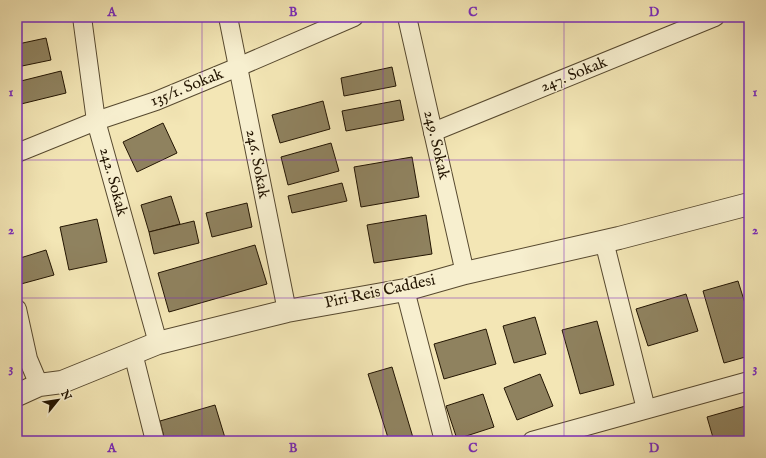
<svg xmlns="http://www.w3.org/2000/svg" width="766" height="458" viewBox="0 0 766 458" font-family="'IM FELL English',serif">
	<style>
		.building { fill: #8f825f; stroke: #231502 }
		.lines { fill: none; stroke-linecap: round; stroke-linejoin: round }
		.minor-casing { stroke: #57492f; stroke-width: 20 }
		.tertiary-casing { stroke: #57492f; stroke-width: 24 }
		.minor { stroke: #f7efcf; stroke-width: 18 }
		.tertiary { stroke: #f7efcf; stroke-width: 22 }
		.grid { fill: none; stroke: #7b2cbf; stroke-width: 1; stroke-opacity: 0.55 }
		.labels { text-anchor: middle; dominant-baseline: central; stroke-width: 3; stroke-linejoin: round; paint-order: stroke }
		.street-label { font-size: 16px; fill: #231502; stroke: #f7efcf }
		.neatline { fill: none; stroke: #7b2cbf; stroke-width: 1.5 }
		.grid-label { font-size: 13px; text-anchor: middle; font-weight: bold; fill: #7b2cbf }
	</style>
	<rect width="100%" height="100%" fill="#f3e6b5"/>
	<filter id="stains"><feTurbulence type="fractalNoise" baseFrequency=".005" numOctaves="4"/><feColorMatrix values="0 0 0 0 .2 0 0 0 0 .09 0 0 0 0 .02 0 0 0 .5 -.17"/></filter>
	<radialGradient id="worn" r=".72"><stop offset=".6" stop-color="#630" stop-opacity="0"/><stop offset="1" stop-color="#630" stop-opacity=".3"/></radialGradient>
	<g class="building">
		<path d="M 46,38 L 51,60 L 22,66 L 18,44 Z"/>
		<path d="M 392,67 L 396,86 L 344,96 L 341,78 Z"/>
		<path d="M 61,71 L 66,93 L 17,105 L 17,82 Z"/>
		<path d="M 400,100 L 404,120 L 346,131 L 342,111 Z"/>
		<path d="M 323,101 L 330,129 L 280,143 L 272,115 Z"/>
		<path d="M 163,123 L 177,153 L 137,172 L 123,142 Z"/>
		<path d="M 331,143 L 339,171 L 288,185 L 281,157 Z"/>
		<path d="M 412,157 L 419,197 L 361,207 L 354,167 Z"/>
		<path d="M 342,183 L 347,201 L 292,213 L 288,196 Z"/>
		<path d="M 171,196 L 180,224 L 149,232 L 141,205 Z"/>
		<path d="M 247,203 L 252,227 L 212,237 L 206,213 Z"/>
		<path d="M 426,215 L 432,254 L 374,263 L 367,225 Z"/>
		<path d="M 97,219 L 107,262 L 69,270 L 60,227 Z"/>
		<path d="M 194,221 L 199,243 L 154,254 L 149,232 Z"/>
		<path d="M 255,245 L 267,284 L 169,312 L 158,273 Z"/>
		<path d="M 46,250 L 54,275 L 21,284 L 17,269 L 17,259 Z"/>
		<path d="M 738,281 L 749,316 L 749,356 L 724,363 L 703,291 Z"/>
		<path d="M 686,294 L 698,331 L 648,346 L 636,309 Z"/>
		<path d="M 535,317 L 546,354 L 514,363 L 503,326 Z"/>
		<path d="M 597,321 L 614,385 L 580,394 L 562,330 Z"/>
		<path d="M 486,329 L 496,364 L 444,379 L 434,344 Z"/>
		<path d="M 392,367 L 414,441 L 389,441 L 368,374 Z"/>
		<path d="M 540,374 L 553,406 L 517,420 L 504,388 Z"/>
		<path d="M 483,394 L 494,427 L 457,439 L 446,406 Z"/>
		<path d="M 215,405 L 226,441 L 165,441 L 160,421 Z"/>
		<path d="M 749,405 L 749,440 L 714,441 L 707,417 Z"/>
	</g>
	<g class="lines">
		<defs>
			<g id="minor">
				<path d="M 82,17 L 96,121 L 158,343"/>
				<path d="M 228,17 L 287,311"/>
				<path d="M 407,17 L 465,273"/>
				<path d="M 433,132 L 715,17"/>
				<path d="M 17,153 L 96,121 L 156,101 L 238,67 L 354,17"/>
				<path d="M 604,241 L 646,409"/>
				<path d="M 405,290 L 444,441"/>
				<path d="M 17,309 L 28,359 L 39,385"/>
				<path d="M 133,353 L 155,441"/>
				<path d="M 532,441 L 749,381"/>
			</g>
			<path id="tertiary" d="M 17,395 L 39,385 L 62,382 L 158,343 L 287,311 L 405,290 L 465,273 L 619,238 L 749,204"/>
		</defs>
		<use href="#minor" class="minor-casing"/>
		<use href="#tertiary" class="tertiary-casing"/>
		<use href="#minor" class="minor"/>
		<use href="#tertiary" class="tertiary"/>
	</g>
	<path class="grid" d="M 202,17 L 202,441M 383,17 L 383,441M 564,17 L 564,441M 17,160 L 749,160M 17,298 L 749,298"/>
	<g class="labels">
		<g class="street-label">
			<text transform="translate(574 75) rotate(-22)">247. Sokak</text>
			<text transform="translate(187 88) rotate(-22)">135/1. Sokak</text>
			<text transform="translate(436 145) rotate(77)">249. Sokak</text>
			<text transform="translate(257 164) rotate(79)">246. Sokak</text>
			<text transform="translate(113 182) rotate(75)">242. Sokak</text>
			<text transform="translate(380 292) rotate(-12)">Piri Reis Caddesi</text>
		</g>
	</g>
	<rect width="766" height="458" fill="none" stroke="#f3e6b5" stroke-width="44"/>
	<g transform="translate(58 400) rotate(60)" stroke="#f7efcf" stroke-width="3" paint-order="stroke">
	<path d="M0-3L7 15L0 10L-7 15Z" fill="#231502"/>
	<text y="-6" font-size="11" font-weight="bold" text-anchor="middle" fill="#231502">N</text>
	</g>
	<rect x="22" y="22" width="722" height="414" class="neatline"/>
	<g class="grid-label">
		<text x="112" y="16">A</text>
		<text x="293" y="16">B</text>
		<text x="473" y="16">C</text>
		<text x="654" y="16">D</text>
		<text x="11" y="96">1</text>
		<text x="755" y="96">1</text>
		<text x="11" y="234">2</text>
		<text x="755" y="234">2</text>
		<text x="11" y="372">3</text>
		<text x="755" y="372">3</text>
		<text x="112" y="452">A</text>
		<text x="293" y="452">B</text>
		<text x="473" y="452">C</text>
		<text x="654" y="452">D</text>
	</g>
	<rect width="100%" height="100%" filter="url(#stains)"/>
	<rect width="100%" height="100%" fill="url(#worn)"/>
</svg>
